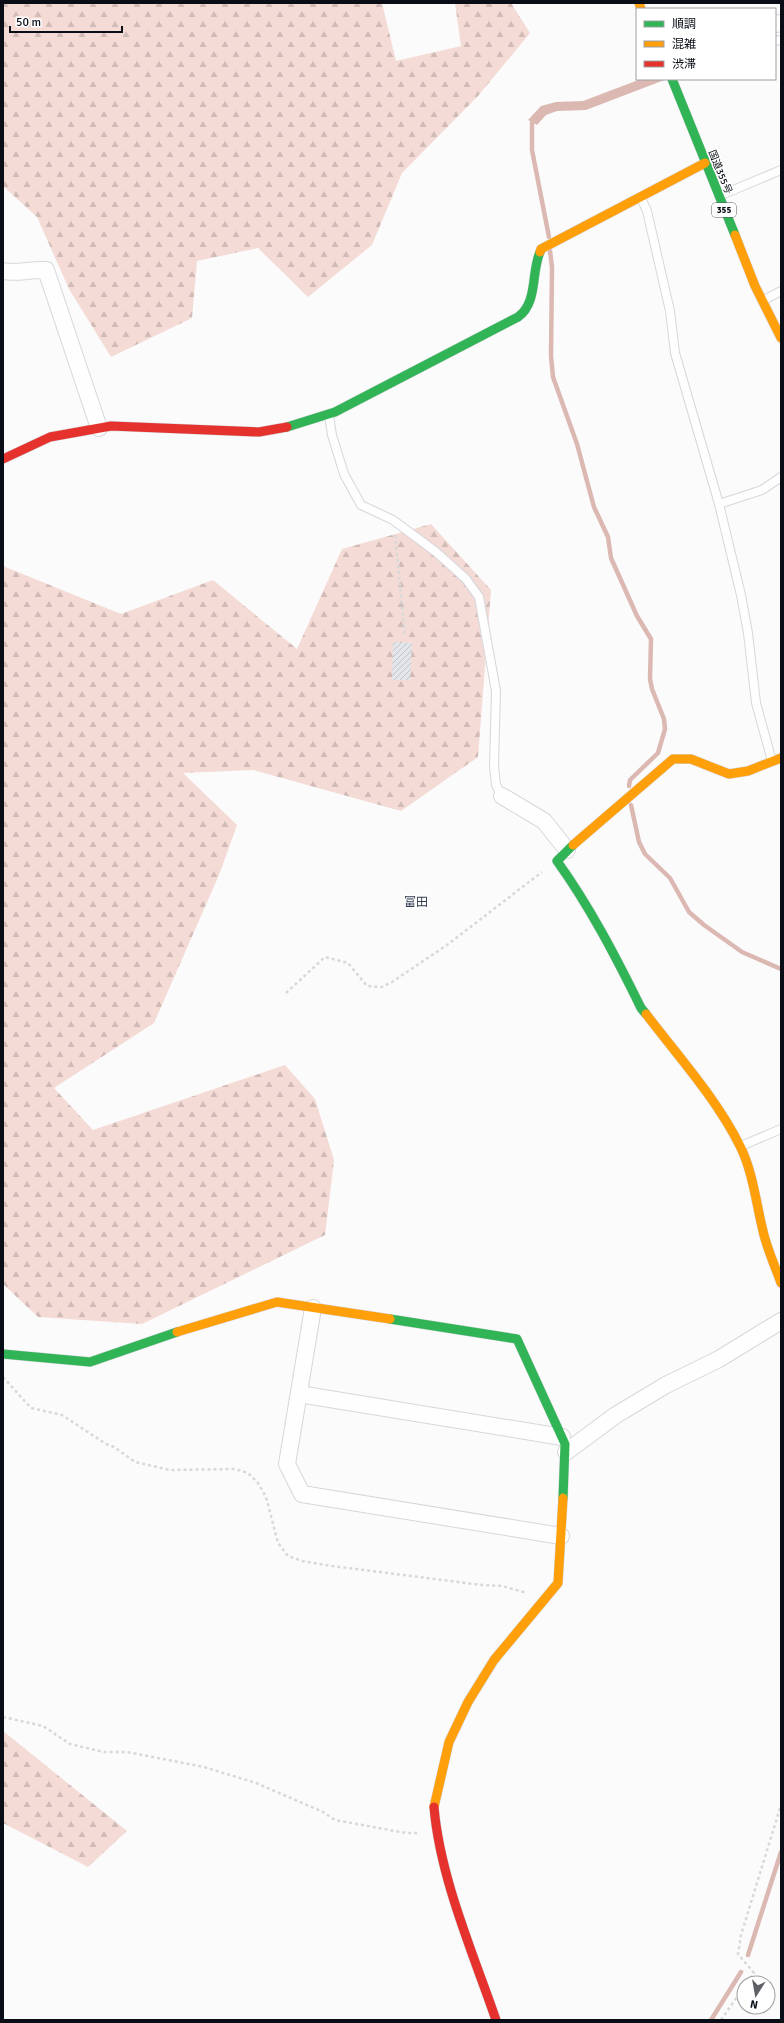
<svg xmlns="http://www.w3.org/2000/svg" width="784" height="2023" viewBox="0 0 784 2023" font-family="Signika,'Noto Sans JP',sans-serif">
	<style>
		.forest { fill: url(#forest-firs) }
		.water { fill: #dcb8b3 }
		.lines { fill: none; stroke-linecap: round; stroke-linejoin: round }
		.stream { stroke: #dcb8b3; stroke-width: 4.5 }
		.building { fill: url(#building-hatch) }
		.lane-casing { stroke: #d5d7dc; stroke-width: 10 }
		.street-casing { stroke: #d5d7dc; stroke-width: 18 }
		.fast-casing { stroke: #d5d7dc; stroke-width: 10 }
		.slow-casing { stroke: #d5d7dc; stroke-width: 10 }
		.jam-casing { stroke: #d5d7dc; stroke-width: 10 }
		.path { stroke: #d8d8d8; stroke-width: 2.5; stroke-dasharray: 3 3; stroke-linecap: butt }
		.lane { stroke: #fefefe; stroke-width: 8 }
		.street { stroke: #fefefe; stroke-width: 16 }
		.fast { stroke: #30b455; stroke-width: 9 }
		.slow { stroke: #ff9f0a; stroke-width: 9 }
		.jam { stroke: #e5322d; stroke-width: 9 }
		.labels { text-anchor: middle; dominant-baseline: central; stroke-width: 3; stroke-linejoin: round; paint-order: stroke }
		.shield { fill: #fff; stroke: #53565c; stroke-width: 1 }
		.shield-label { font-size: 9px; font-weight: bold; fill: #090e16 }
		.street-label { font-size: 10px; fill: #090e16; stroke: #fff }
		.quarter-label { font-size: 12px; fill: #313d50; stroke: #fff }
	</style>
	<defs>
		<pattern id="forest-firs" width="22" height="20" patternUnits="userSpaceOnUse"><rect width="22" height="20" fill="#f4dbd6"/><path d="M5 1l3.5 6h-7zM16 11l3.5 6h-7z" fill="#d0bbb7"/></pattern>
		<pattern id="building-hatch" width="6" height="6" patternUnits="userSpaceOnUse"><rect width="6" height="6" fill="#e2e5e9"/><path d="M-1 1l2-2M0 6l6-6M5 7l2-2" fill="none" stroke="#c1c3c7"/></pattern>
	</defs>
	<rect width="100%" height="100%" fill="#fbfbfb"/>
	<g class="forest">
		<path d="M 3,3 L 382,3 L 396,61 L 461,46 L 455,3 L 511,3 L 530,33 L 478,96 L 402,173 L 372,245 L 308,297 L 258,248 L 197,261 L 192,318 L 111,357 L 69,289 L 37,217 L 3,186 Z"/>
		<path d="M 431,524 L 491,590 L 478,757 L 401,811 L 253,770 L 183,773 L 237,825 L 219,875 L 154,1023 L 54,1088 L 93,1130 L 285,1065 L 315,1099 L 334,1160 L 325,1235 L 142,1324 L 38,1317 L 3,1284 L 3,566 L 121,614 L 213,580 L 297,649 L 342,549 Z"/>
		<path d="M 3,1731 L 127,1831 L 88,1867 L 3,1823 Z"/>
	</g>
	<path class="water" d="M 641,79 L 667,79 L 586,110 L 557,111 L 546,115 L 537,125 L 528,120 L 541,106 L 556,102 L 583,101 Z"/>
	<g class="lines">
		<g class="stream">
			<path d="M 536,118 L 532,123 L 532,150 L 549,237"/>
			<path d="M 550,251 L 552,267 L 551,356 L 553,377 L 577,444 L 594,507 L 608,537 L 611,558 L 637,616 L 651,639 L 650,679 L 652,689 L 664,719 L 665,729 L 658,753 L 630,780 L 629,786"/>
			<path d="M 631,805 L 639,842 L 645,854 L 670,878 L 689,912 L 704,925 L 742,952 L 781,969"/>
			<path d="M 748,1955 L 781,1852"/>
			<path d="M 711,2020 L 741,1972"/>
		</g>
	</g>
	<path class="building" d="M 393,642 L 412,643 L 410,680 L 392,680 Z"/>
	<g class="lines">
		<defs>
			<g id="lane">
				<path d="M 775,41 L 781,40"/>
				<path d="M 719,196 L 781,170"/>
				<path d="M 641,198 L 647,211 L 670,311 L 675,353 L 719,504 L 741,595 L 748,633 L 756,703 L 772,761"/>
				<path d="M 764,300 L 781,291"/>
				<path d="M 329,416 L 332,435 L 344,474 L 361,505 L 393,520 L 436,552 L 466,579 L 479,597 L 496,691 L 494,766 L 496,785 L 502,796"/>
				<path d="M 719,504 L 762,490 L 781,477"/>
				<path d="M 741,1146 L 781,1129"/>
			</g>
			<g id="street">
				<path d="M 775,24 L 781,23"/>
				<path d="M 3,271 C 17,274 31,269 46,270 L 99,428"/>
				<path d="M 502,796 L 544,821 L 567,850"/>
				<path d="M 313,1308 L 287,1464 L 302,1494 L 561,1536"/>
				<path d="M 299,1394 L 562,1437"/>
				<path d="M 566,1452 L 616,1415 L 666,1385 L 719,1359 L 781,1321"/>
			</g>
			<g id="fast">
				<path d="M 672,79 L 735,235"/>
				<path d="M 287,427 L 335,412 L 518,317 C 538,303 531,272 540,252"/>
				<path d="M 573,845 L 557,861 C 590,907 616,957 641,1008 L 646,1014"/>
				<path d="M 390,1319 L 517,1339 L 565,1444 L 563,1498"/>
				<path d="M 3,1354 L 90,1362 L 177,1332"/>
			</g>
			<g id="slow">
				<path d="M 639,3 L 641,9"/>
				<path d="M 735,235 L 755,286 L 781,338"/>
				<path d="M 540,252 L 541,249 L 705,163"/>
				<path d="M 573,845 L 673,759 L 691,759 L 729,774 L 748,771 L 781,758"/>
				<path d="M 646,1014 C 678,1056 716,1098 740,1146 C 753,1172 756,1203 763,1231 C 767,1249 775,1266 781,1283"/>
				<path d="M 177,1332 L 277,1302 L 390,1319"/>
				<path d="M 434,1807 L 449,1742 L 468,1702 L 494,1660 L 558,1583 L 563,1498"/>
			</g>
			<g id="jam">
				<path d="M 3,459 L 50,437 L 111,426 L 259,432 L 287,427"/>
				<path d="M 434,1807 C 440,1878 473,1953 496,2020"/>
			</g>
		</defs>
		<use href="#lane" class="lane-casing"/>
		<use href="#street" class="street-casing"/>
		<use href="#fast" class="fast-casing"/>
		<use href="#slow" class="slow-casing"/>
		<use href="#jam" class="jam-casing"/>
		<g class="path">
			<path d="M 395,535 L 405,636"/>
			<path d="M 286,993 L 325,957 L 348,963 L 367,986 L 382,987 L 392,982 L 447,945 L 542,872"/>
			<path d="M 3,1377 L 31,1408 L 62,1415 L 106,1444 L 114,1447 L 135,1462 L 170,1470 L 235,1469 L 248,1473 L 258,1483 L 266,1497 L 278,1543 L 288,1556 L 302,1561 L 332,1566 L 482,1585 L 502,1586 L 527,1593"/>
			<path d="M 3,1717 L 43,1726 L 70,1744 L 104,1752 L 127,1752 L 204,1767 L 256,1783 L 323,1812 L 335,1820 L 406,1833 L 418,1833"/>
			<path d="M 747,1983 L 754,1973 L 738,1954 L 741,1935 L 781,1805"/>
			<path d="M 721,2020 L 744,1987"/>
		</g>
		<use href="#lane" class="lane"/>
		<use href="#street" class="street"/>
		<use href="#fast" class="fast"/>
		<use href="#slow" class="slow"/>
		<use href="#jam" class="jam"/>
	</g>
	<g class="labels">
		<rect class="shield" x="712" y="203" width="24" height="14" rx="3"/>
		<g class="shield-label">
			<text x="724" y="210">355</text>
		</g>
		<g class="street-label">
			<text transform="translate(720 172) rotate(68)">国道355号</text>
		</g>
		<g class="quarter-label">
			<text x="416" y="902">富田</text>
		</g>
	</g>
	<rect width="784" height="2023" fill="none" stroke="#090e16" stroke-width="8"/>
	<rect x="636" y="8" width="140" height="72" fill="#ffffff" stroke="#9d9fa2"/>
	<rect x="644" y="21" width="20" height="6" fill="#30b455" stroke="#9d9fa2"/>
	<text x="672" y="28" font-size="12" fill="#090e16">順調</text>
	<rect x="644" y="41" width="20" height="6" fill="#ff9f0a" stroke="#9d9fa2"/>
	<text x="672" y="48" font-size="12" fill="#090e16">混雑</text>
	<rect x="644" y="61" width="20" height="6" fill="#e5322d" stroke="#9d9fa2"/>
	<text x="672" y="68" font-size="12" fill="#090e16">渋滞</text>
	<g transform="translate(756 1995) rotate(191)"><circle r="19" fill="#ffffff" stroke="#9d9fa2"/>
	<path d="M0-3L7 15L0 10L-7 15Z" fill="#5e6166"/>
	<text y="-6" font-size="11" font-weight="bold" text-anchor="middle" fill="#090e16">N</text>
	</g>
	<path d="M10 26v6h112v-6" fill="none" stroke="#090e16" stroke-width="2"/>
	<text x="16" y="26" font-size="12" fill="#090e16" stroke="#ffffff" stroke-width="3" paint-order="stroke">50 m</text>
</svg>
